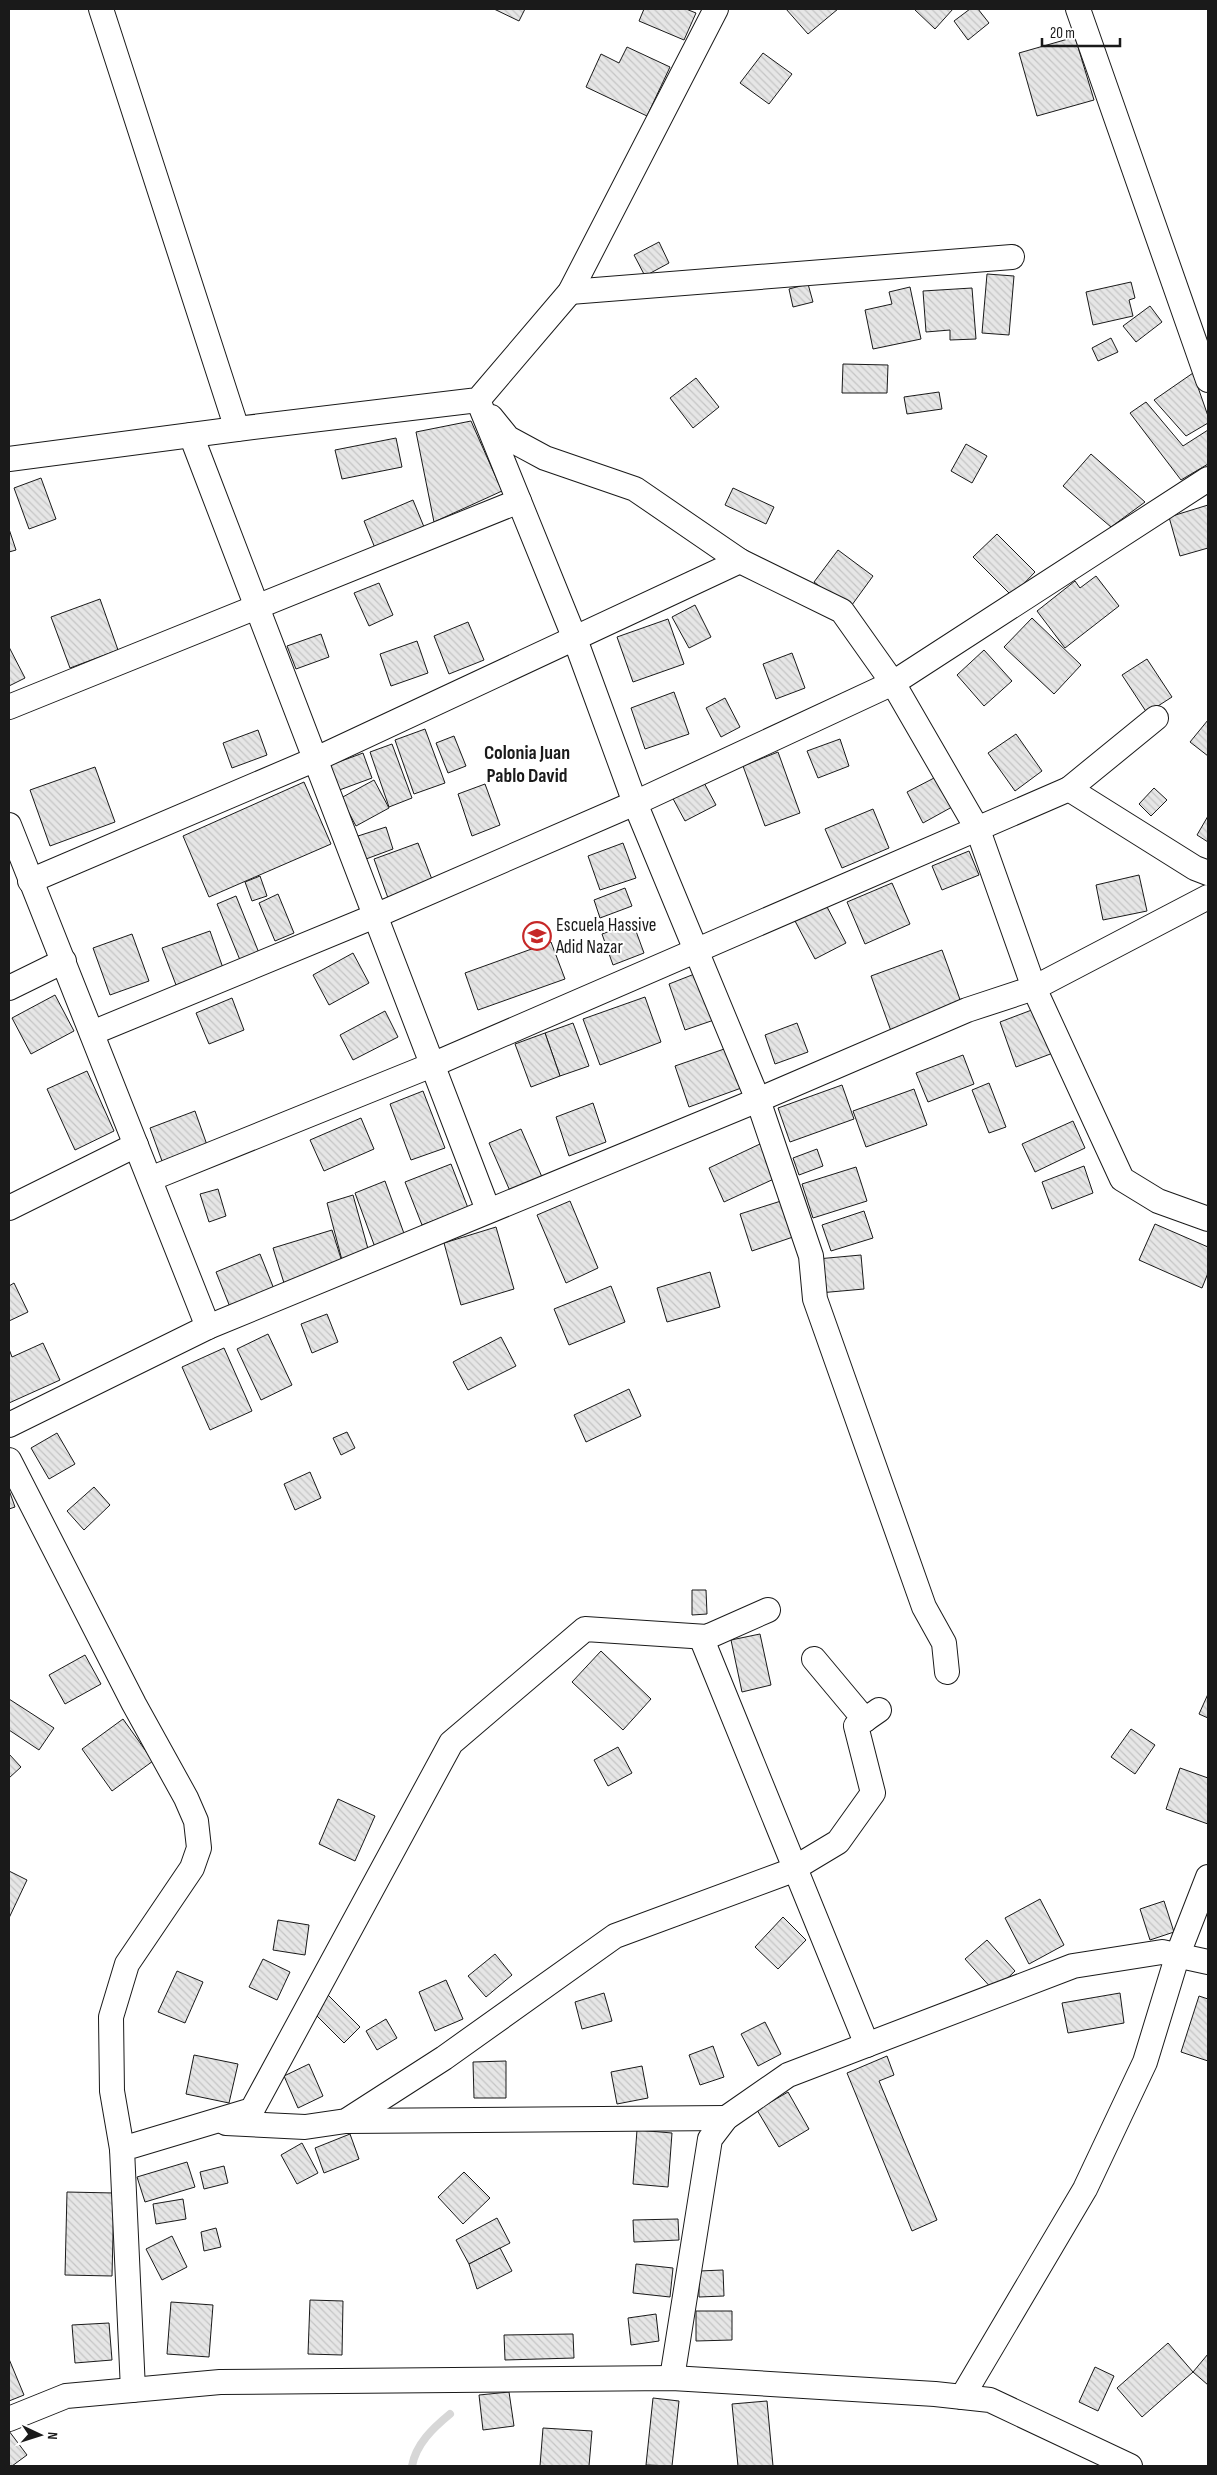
<svg xmlns="http://www.w3.org/2000/svg" width="1217" height="2475" viewBox="0 0 1217 2475" font-family="'Sofia Sans Condensed',sans-serif">
	<style>
		.lines { fill: none; stroke-linecap: round; stroke-linejoin: round }
		.stream { stroke: #d7d7d7; stroke-width: 8 }
		.building { fill: url(#building-back-hatch); stroke: #1a1a1a }
		.street-casing { stroke: #1a1a1a; stroke-width: 26 }
		.street { stroke: #fff; stroke-width: 24 }
		.labels { text-anchor: middle; dominant-baseline: central; stroke-width: 4; stroke-linejoin: round; paint-order: stroke }
		.poi-label { font-size: 19px; fill: #1a1a1a; stroke: #fff; text-anchor: start }
		.neighbourhood-label { font-size: 20px; font-weight: bold; fill: #1a1a1a; stroke: #fff }
	</style>
	<defs>
		<pattern id="building-back-hatch" width="6" height="6" patternUnits="userSpaceOnUse" patternTransform="scale(1.25)"><rect width="6" height="6" fill="#e6e6e6"/><path d="M-1 5l2 2M0 0l6 6M5-1l2 2" fill="none" stroke="#c5c5c5"/></pattern>
	</defs>
	<rect width="100%" height="100%" fill="#fff"/>
	<g class="lines">
		<path class="stream" d="M 412,2466 C 416,2444 433,2428 450,2414"/>
	</g>
	<g class="building">
		<path d="M 494,9 L 525,9 L 519,21 Z"/>
		<path d="M 644,9 L 686,9 L 696,13 L 684,40 L 639,21 Z"/>
		<path d="M 786,9 L 838,9 L 808,34 Z"/>
		<path d="M 914,9 L 953,9 L 935,29 Z"/>
		<path d="M 970,9 L 978,9 L 989,23 L 968,40 L 954,21 Z"/>
		<path d="M 1075,37 L 1094,100 L 1037,116 L 1019,53 Z"/>
		<path d="M 627,47 L 670,67 L 647,116 L 586,87 L 601,54 L 619,63 Z"/>
		<path d="M 763,53 L 792,74 L 769,104 L 740,83 Z"/>
		<path d="M 659,242 L 669,263 L 645,276 L 634,255 Z"/>
		<path d="M 987,274 L 1014,276 L 1009,335 L 982,333 Z"/>
		<path d="M 1131,282 L 1135,298 L 1129,300 L 1133,316 L 1093,325 L 1086,292 Z"/>
		<path d="M 808,284 L 813,302 L 793,307 L 789,289 Z"/>
		<path d="M 910,287 L 921,339 L 873,349 L 865,310 L 892,304 L 889,292 Z"/>
		<path d="M 972,288 L 976,339 L 950,340 L 950,330 L 926,332 L 923,291 Z"/>
		<path d="M 1150,306 L 1162,322 L 1136,342 L 1123,326 Z"/>
		<path d="M 1111,338 L 1118,352 L 1098,361 L 1092,348 Z"/>
		<path d="M 843,364 L 888,365 L 887,393 L 842,393 Z"/>
		<path d="M 1193,373 L 1208,416 L 1208,423 L 1186,436 L 1154,400 Z"/>
		<path d="M 696,378 L 719,407 L 693,428 L 670,398 Z"/>
		<path d="M 939,392 L 942,409 L 907,414 L 904,397 Z"/>
		<path d="M 1146,402 L 1183,446 L 1208,430 L 1208,464 L 1181,480 L 1130,413 Z"/>
		<path d="M 471,421 L 502,491 L 434,522 L 416,432 Z"/>
		<path d="M 396,438 L 402,467 L 342,479 L 335,450 Z"/>
		<path d="M 966,444 L 987,456 L 972,483 L 951,471 Z"/>
		<path d="M 1091,454 L 1145,502 L 1111,527 L 1063,486 Z"/>
		<path d="M 41,478 L 56,519 L 29,529 L 14,488 Z"/>
		<path d="M 733,488 L 774,507 L 766,524 L 725,505 Z"/>
		<path d="M 413,500 L 424,527 L 375,548 L 364,521 Z"/>
		<path d="M 1208,505 L 1208,548 L 1180,556 L 1169,517 Z"/>
		<path d="M 9,529 L 16,550 L 9,552 Z"/>
		<path d="M 997,534 L 1035,572 L 1012,596 L 973,557 Z"/>
		<path d="M 838,550 L 873,576 L 849,609 L 814,582 Z"/>
		<path d="M 1096,576 L 1119,606 L 1065,648 L 1037,611 L 1075,581 L 1080,588 Z"/>
		<path d="M 379,583 L 393,615 L 369,626 L 354,593 Z"/>
		<path d="M 100,599 L 118,650 L 70,668 L 51,617 Z"/>
		<path d="M 695,605 L 711,637 L 689,648 L 672,617 Z"/>
		<path d="M 1032,618 L 1081,665 L 1054,694 L 1004,647 Z"/>
		<path d="M 668,619 L 684,664 L 633,682 L 617,637 Z"/>
		<path d="M 468,622 L 484,660 L 449,674 L 434,636 Z"/>
		<path d="M 321,634 L 329,657 L 296,669 L 287,646 Z"/>
		<path d="M 417,641 L 428,673 L 391,686 L 380,654 Z"/>
		<path d="M 9,647 L 25,678 L 9,686 Z"/>
		<path d="M 984,650 L 1012,681 L 984,706 L 957,675 Z"/>
		<path d="M 792,653 L 805,688 L 776,699 L 763,664 Z"/>
		<path d="M 1147,659 L 1172,697 L 1147,713 L 1122,675 Z"/>
		<path d="M 674,692 L 689,734 L 645,749 L 631,708 Z"/>
		<path d="M 725,698 L 740,727 L 721,737 L 706,708 Z"/>
		<path d="M 1208,720 L 1208,756 L 1190,742 Z"/>
		<path d="M 425,729 L 445,783 L 414,794 L 395,740 Z"/>
		<path d="M 258,730 L 267,755 L 232,768 L 223,743 Z"/>
		<path d="M 1016,734 L 1042,771 L 1015,791 L 988,753 Z"/>
		<path d="M 454,736 L 466,766 L 448,773 L 436,743 Z"/>
		<path d="M 840,739 L 849,766 L 818,778 L 807,751 Z"/>
		<path d="M 392,744 L 412,798 L 389,807 L 370,752 Z"/>
		<path d="M 778,752 L 800,813 L 765,826 L 743,766 Z"/>
		<path d="M 363,753 L 372,778 L 334,792 L 325,767 Z"/>
		<path d="M 95,767 L 115,822 L 50,846 L 30,790 Z"/>
		<path d="M 936,777 L 952,807 L 923,823 L 907,792 Z"/>
		<path d="M 702,779 L 716,805 L 685,821 L 671,795 Z"/>
		<path d="M 374,780 L 389,808 L 356,826 L 341,798 Z"/>
		<path d="M 304,782 L 331,844 L 209,897 L 183,836 Z"/>
		<path d="M 485,784 L 500,825 L 472,836 L 458,794 Z"/>
		<path d="M 1154,788 L 1167,800 L 1151,816 L 1139,804 Z"/>
		<path d="M 873,809 L 889,848 L 842,868 L 825,829 Z"/>
		<path d="M 1208,816 L 1208,842 L 1197,835 Z"/>
		<path d="M 386,827 L 393,849 L 366,859 L 358,836 Z"/>
		<path d="M 418,843 L 433,882 L 388,898 L 374,859 Z"/>
		<path d="M 623,843 L 636,878 L 600,890 L 588,856 Z"/>
		<path d="M 969,851 L 979,875 L 942,890 L 932,866 Z"/>
		<path d="M 1139,875 L 1147,911 L 1103,920 L 1096,885 Z"/>
		<path d="M 260,876 L 267,896 L 252,901 L 245,882 Z"/>
		<path d="M 892,883 L 910,924 L 865,944 L 847,902 Z"/>
		<path d="M 625,888 L 632,906 L 600,918 L 594,900 Z"/>
		<path d="M 278,894 L 294,933 L 275,941 L 259,903 Z"/>
		<path d="M 236,896 L 259,953 L 240,960 L 217,904 Z"/>
		<path d="M 826,905 L 846,943 L 815,959 L 795,921 Z"/>
		<path d="M 633,923 L 644,953 L 613,965 L 602,934 Z"/>
		<path d="M 210,931 L 223,968 L 176,985 L 162,948 Z"/>
		<path d="M 132,934 L 149,981 L 110,995 L 93,948 Z"/>
		<path d="M 551,942 L 565,979 L 478,1010 L 465,973 Z"/>
		<path d="M 942,950 L 962,1005 L 891,1031 L 871,976 Z"/>
		<path d="M 353,953 L 369,983 L 329,1005 L 313,975 Z"/>
		<path d="M 697,973 L 714,1020 L 685,1030 L 669,984 Z"/>
		<path d="M 55,995 L 74,1031 L 31,1054 L 12,1018 Z"/>
		<path d="M 645,997 L 661,1042 L 600,1065 L 583,1019 Z"/>
		<path d="M 232,998 L 244,1030 L 209,1044 L 196,1013 Z"/>
		<path d="M 1037,1008 L 1053,1053 L 1016,1067 L 1000,1022 Z"/>
		<path d="M 385,1011 L 398,1037 L 353,1060 L 340,1035 Z"/>
		<path d="M 573,1023 L 589,1066 L 560,1076 L 545,1033 Z"/>
		<path d="M 797,1023 L 808,1052 L 775,1064 L 765,1035 Z"/>
		<path d="M 545,1033 L 560,1076 L 531,1087 L 515,1044 Z"/>
		<path d="M 730,1047 L 744,1087 L 689,1107 L 675,1066 Z"/>
		<path d="M 963,1055 L 974,1084 L 928,1102 L 916,1073 Z"/>
		<path d="M 87,1071 L 114,1131 L 75,1150 L 47,1089 Z"/>
		<path d="M 989,1083 L 1006,1127 L 989,1133 L 972,1090 Z"/>
		<path d="M 842,1085 L 854,1119 L 790,1142 L 778,1108 Z"/>
		<path d="M 914,1089 L 927,1125 L 866,1147 L 853,1111 Z"/>
		<path d="M 423,1091 L 445,1148 L 411,1160 L 390,1104 Z"/>
		<path d="M 593,1103 L 606,1142 L 569,1156 L 556,1117 Z"/>
		<path d="M 195,1111 L 207,1145 L 162,1161 L 150,1128 Z"/>
		<path d="M 361,1118 L 374,1149 L 324,1171 L 310,1140 Z"/>
		<path d="M 1073,1121 L 1085,1148 L 1035,1172 L 1022,1144 Z"/>
		<path d="M 521,1129 L 542,1177 L 510,1191 L 489,1143 Z"/>
		<path d="M 760,1144 L 776,1178 L 724,1202 L 709,1168 Z"/>
		<path d="M 817,1149 L 823,1166 L 799,1175 L 793,1158 Z"/>
		<path d="M 451,1164 L 468,1208 L 422,1225 L 405,1182 Z"/>
		<path d="M 1084,1166 L 1093,1193 L 1052,1209 L 1042,1182 Z"/>
		<path d="M 856,1167 L 867,1201 L 813,1218 L 802,1184 Z"/>
		<path d="M 385,1181 L 406,1239 L 376,1250 L 355,1193 Z"/>
		<path d="M 218,1189 L 226,1216 L 209,1222 L 200,1194 Z"/>
		<path d="M 353,1195 L 370,1256 L 343,1264 L 327,1203 Z"/>
		<path d="M 570,1201 L 598,1268 L 566,1283 L 537,1215 Z"/>
		<path d="M 781,1201 L 793,1237 L 752,1251 L 740,1214 Z"/>
		<path d="M 864,1211 L 873,1238 L 831,1251 L 822,1225 Z"/>
		<path d="M 1155,1224 L 1208,1247 L 1208,1273 L 1202,1288 L 1139,1260 Z"/>
		<path d="M 496,1227 L 514,1289 L 461,1305 L 444,1243 Z"/>
		<path d="M 332,1230 L 343,1265 L 284,1283 L 273,1248 Z"/>
		<path d="M 260,1254 L 274,1289 L 230,1307 L 216,1272 Z"/>
		<path d="M 861,1255 L 864,1289 L 819,1293 L 817,1259 Z"/>
		<path d="M 710,1272 L 720,1307 L 667,1322 L 657,1288 Z"/>
		<path d="M 14,1283 L 28,1312 L 9,1321 L 9,1286 Z"/>
		<path d="M 611,1286 L 625,1322 L 569,1345 L 554,1309 Z"/>
		<path d="M 327,1314 L 338,1342 L 312,1353 L 301,1324 Z"/>
		<path d="M 268,1334 L 292,1385 L 261,1400 L 237,1349 Z"/>
		<path d="M 501,1337 L 516,1366 L 468,1390 L 453,1362 Z"/>
		<path d="M 43,1343 L 60,1380 L 9,1403 L 9,1349 L 12,1357 Z"/>
		<path d="M 224,1348 L 252,1411 L 210,1430 L 182,1367 Z"/>
		<path d="M 629,1389 L 641,1416 L 586,1442 L 574,1415 Z"/>
		<path d="M 347,1432 L 355,1448 L 341,1455 L 333,1438 Z"/>
		<path d="M 57,1433 L 75,1464 L 49,1479 L 31,1448 Z"/>
		<path d="M 310,1472 L 321,1498 L 295,1510 L 284,1484 Z"/>
		<path d="M 94,1487 L 110,1505 L 84,1530 L 67,1511 Z"/>
		<path d="M 9,1490 L 15,1507 L 9,1509 Z"/>
		<path d="M 692,1590 L 706,1590 L 707,1614 L 692,1615 Z"/>
		<path d="M 760,1634 L 771,1685 L 742,1692 L 731,1640 Z"/>
		<path d="M 601,1651 L 651,1699 L 623,1730 L 572,1682 Z"/>
		<path d="M 85,1655 L 101,1684 L 65,1704 L 49,1675 Z"/>
		<path d="M 1208,1694 L 1208,1718 L 1199,1714 Z"/>
		<path d="M 9,1699 L 54,1728 L 39,1750 L 9,1730 Z"/>
		<path d="M 123,1719 L 153,1761 L 112,1791 L 82,1749 Z"/>
		<path d="M 1131,1729 L 1155,1745 L 1135,1774 L 1111,1757 Z"/>
		<path d="M 618,1747 L 632,1773 L 608,1786 L 594,1760 Z"/>
		<path d="M 9,1754 L 21,1767 L 9,1778 Z"/>
		<path d="M 1180,1768 L 1208,1778 L 1208,1824 L 1166,1809 Z"/>
		<path d="M 338,1799 L 375,1816 L 355,1861 L 319,1844 Z"/>
		<path d="M 9,1871 L 27,1880 L 9,1918 Z"/>
		<path d="M 1040,1899 L 1064,1945 L 1029,1964 L 1005,1918 Z"/>
		<path d="M 1164,1901 L 1174,1932 L 1150,1940 L 1140,1909 Z"/>
		<path d="M 783,1917 L 806,1940 L 778,1969 L 755,1947 Z"/>
		<path d="M 278,1920 L 309,1925 L 305,1955 L 273,1950 Z"/>
		<path d="M 987,1940 L 1015,1971 L 994,1991 L 965,1959 Z"/>
		<path d="M 495,1954 L 512,1975 L 486,1997 L 468,1976 Z"/>
		<path d="M 263,1959 L 290,1972 L 277,2000 L 249,1987 Z"/>
		<path d="M 177,1971 L 203,1982 L 185,2023 L 158,2012 Z"/>
		<path d="M 446,1980 L 463,2019 L 435,2031 L 419,1992 Z"/>
		<path d="M 604,1993 L 612,2021 L 582,2029 L 575,2002 Z"/>
		<path d="M 1120,1993 L 1124,2023 L 1068,2033 L 1062,2003 Z"/>
		<path d="M 328,1995 L 360,2027 L 344,2043 L 312,2011 Z"/>
		<path d="M 1199,1996 L 1208,1999 L 1208,2061 L 1181,2052 Z"/>
		<path d="M 386,2019 L 397,2038 L 377,2050 L 366,2031 Z"/>
		<path d="M 765,2022 L 781,2054 L 758,2066 L 741,2034 Z"/>
		<path d="M 713,2046 L 724,2077 L 700,2085 L 689,2055 Z"/>
		<path d="M 194,2055 L 238,2064 L 229,2103 L 186,2094 Z"/>
		<path d="M 887,2056 L 894,2075 L 879,2081 L 937,2220 L 912,2231 L 847,2073 Z"/>
		<path d="M 506,2061 L 506,2098 L 474,2098 L 473,2062 Z"/>
		<path d="M 309,2064 L 323,2096 L 298,2108 L 284,2076 Z"/>
		<path d="M 642,2066 L 648,2098 L 617,2104 L 611,2072 Z"/>
		<path d="M 788,2092 L 809,2129 L 779,2147 L 757,2110 Z"/>
		<path d="M 637,2130 L 672,2133 L 668,2187 L 633,2184 Z"/>
		<path d="M 350,2134 L 359,2159 L 324,2173 L 315,2148 Z"/>
		<path d="M 302,2143 L 318,2173 L 297,2184 L 281,2155 Z"/>
		<path d="M 187,2162 L 195,2187 L 145,2202 L 137,2177 Z"/>
		<path d="M 224,2166 L 228,2183 L 204,2189 L 200,2172 Z"/>
		<path d="M 464,2172 L 490,2198 L 463,2224 L 438,2197 Z"/>
		<path d="M 67,2192 L 114,2193 L 112,2276 L 65,2275 Z"/>
		<path d="M 183,2199 L 186,2219 L 156,2224 L 153,2204 Z"/>
		<path d="M 497,2218 L 510,2243 L 469,2264 L 456,2240 Z"/>
		<path d="M 678,2219 L 679,2240 L 634,2242 L 633,2220 Z"/>
		<path d="M 216,2228 L 221,2247 L 204,2251 L 201,2232 Z"/>
		<path d="M 172,2236 L 187,2267 L 162,2280 L 146,2249 Z"/>
		<path d="M 500,2248 L 512,2271 L 477,2289 L 469,2264 Z"/>
		<path d="M 636,2264 L 673,2268 L 670,2297 L 633,2293 Z"/>
		<path d="M 723,2270 L 724,2296 L 699,2297 L 699,2271 Z"/>
		<path d="M 310,2300 L 343,2301 L 342,2355 L 308,2354 Z"/>
		<path d="M 171,2302 L 213,2305 L 209,2357 L 167,2354 Z"/>
		<path d="M 696,2311 L 732,2311 L 732,2340 L 696,2341 Z"/>
		<path d="M 656,2314 L 659,2341 L 631,2345 L 628,2318 Z"/>
		<path d="M 109,2323 L 112,2360 L 75,2363 L 72,2325 Z"/>
		<path d="M 573,2334 L 574,2358 L 505,2360 L 504,2335 Z"/>
		<path d="M 1168,2343 L 1193,2372 L 1142,2417 L 1117,2388 Z"/>
		<path d="M 1208,2354 L 1208,2385 L 1193,2372 Z"/>
		<path d="M 9,2359 L 24,2395 L 9,2401 Z"/>
		<path d="M 1095,2367 L 1114,2376 L 1098,2411 L 1079,2402 Z"/>
		<path d="M 509,2392 L 514,2426 L 483,2430 L 479,2395 Z"/>
		<path d="M 653,2398 L 679,2401 L 672,2466 L 646,2465 Z"/>
		<path d="M 767,2401 L 773,2466 L 738,2466 L 732,2404 Z"/>
		<path d="M 543,2428 L 592,2431 L 589,2466 L 540,2466 Z"/>
		<path d="M 9,2431 L 27,2455 L 12,2466 L 9,2466 Z"/>
	</g>
	<g class="lines">
		<defs>
			<g id="street">
				<path d="M 101,9 L 237,429"/>
				<path d="M 1078,9 L 1208,380"/>
				<path d="M 570,292 L 1012,257"/>
				<path d="M 478,400 L 575,639 L 635,803 L 758,1100 L 811,1256 L 815,1299 L 924,1607 L 944,1643 L 947,1672"/>
				<path d="M 491,417 L 508,438 L 545,458 L 635,489 L 740,561 L 842,611 L 893,683 L 978,830 L 1034,988 L 1122,1179 L 1158,1201 L 1208,1219"/>
				<path d="M 191,435 L 488,1210"/>
				<path d="M 9,459 L 237,429 L 478,400 L 570,292 L 716,9"/>
				<path d="M 9,707 L 519,501"/>
				<path d="M 1069,789 L 1156,718"/>
				<path d="M 9,825 L 208,1327"/>
				<path d="M 30,881 L 316,759 L 740,561"/>
				<path d="M 9,988 L 64,961"/>
				<path d="M 92,1033 L 375,916 L 635,803 L 893,683 L 1208,479"/>
				<path d="M 150,1179 L 432,1065 L 1069,789 L 1195,868 L 1208,873"/>
				<path d="M 9,1208 L 136,1145"/>
				<path d="M 9,1425 L 208,1327 L 758,1100 L 967,1010 L 1034,988 L 1208,897"/>
				<path d="M 9,1460 L 134,1704 L 186,1798 L 196,1821 L 199,1848 L 192,1868 L 127,1964 L 111,2017 L 112,2091 L 122,2149"/>
				<path d="M 701,1637 L 867,2045"/>
				<path d="M 814,1659 L 865,1720"/>
				<path d="M 346,2121 L 726,2118"/>
				<path d="M 226,2123 L 305,2127 L 346,2121 L 444,2058 L 615,1936 L 788,1872 L 838,1842 L 873,1793 L 856,1726 L 879,1710"/>
				<path d="M 672,2378 L 710,2139 L 726,2118 L 788,2075 L 1073,1966 L 1162,1952 L 1208,1962"/>
				<path d="M 133,2390 L 122,2149 L 252,2110 L 451,1743 L 585,1629 L 707,1637 L 768,1610"/>
				<path d="M 962,2397 L 1085,2189 L 1145,2062 L 1178,1954 L 1208,1877"/>
				<path d="M 9,2419 L 66,2396 L 220,2382 L 672,2378 L 935,2394 L 990,2400 L 1130,2466"/>
			</g>
		</defs>
		<use href="#street" class="street-casing"/>
		<use href="#street" class="street"/>
	</g>
	<defs>
		<symbol id="school-ring" viewBox="-11 -11 22 22"><circle r="9.5" fill="#fff" stroke="#c62828" stroke-width="1.5"/><path d="M0-5L7-2L0 1L-7-2ZM-4 1L0 2.5L4 1V4Q0 6-4 4Z" fill="#c62828"/></symbol>
	</defs>
	<g fill-rule="evenodd">
		<use href="#school-ring" x="521" y="920" width="32" height="32"/>
	</g>
	<g class="labels">
		<g class="poi-label">
			<text x="556" y="925">Escuela Hassive<tspan x="556" dy="22">Adid Nazar</tspan></text>
		</g>
		<g class="neighbourhood-label">
			<text x="527" y="753">Colonia Juan<tspan x="527" dy="23">Pablo David</tspan></text>
		</g>
	</g>
	<rect width="1217" height="2475" fill="none" stroke="#1a1a1a" stroke-width="20"/>
	<g transform="translate(40 2435) rotate(94)" stroke="#ffffff" stroke-width="4" paint-order="stroke">
	<path d="M0-4L9 19L0 12L-9 19Z" fill="#1a1a1a"/>
	<text y="-8" font-size="14" font-weight="bold" text-anchor="middle" fill="#1a1a1a">N</text>
	</g>
	<path d="M1042 38v8h78v-8" fill="none" stroke="#1a1a1a" stroke-width="2.5"/>
	<text x="1050" y="38" font-size="15" fill="#1a1a1a" stroke="#ffffff" stroke-width="4" paint-order="stroke">20 m</text>
</svg>
